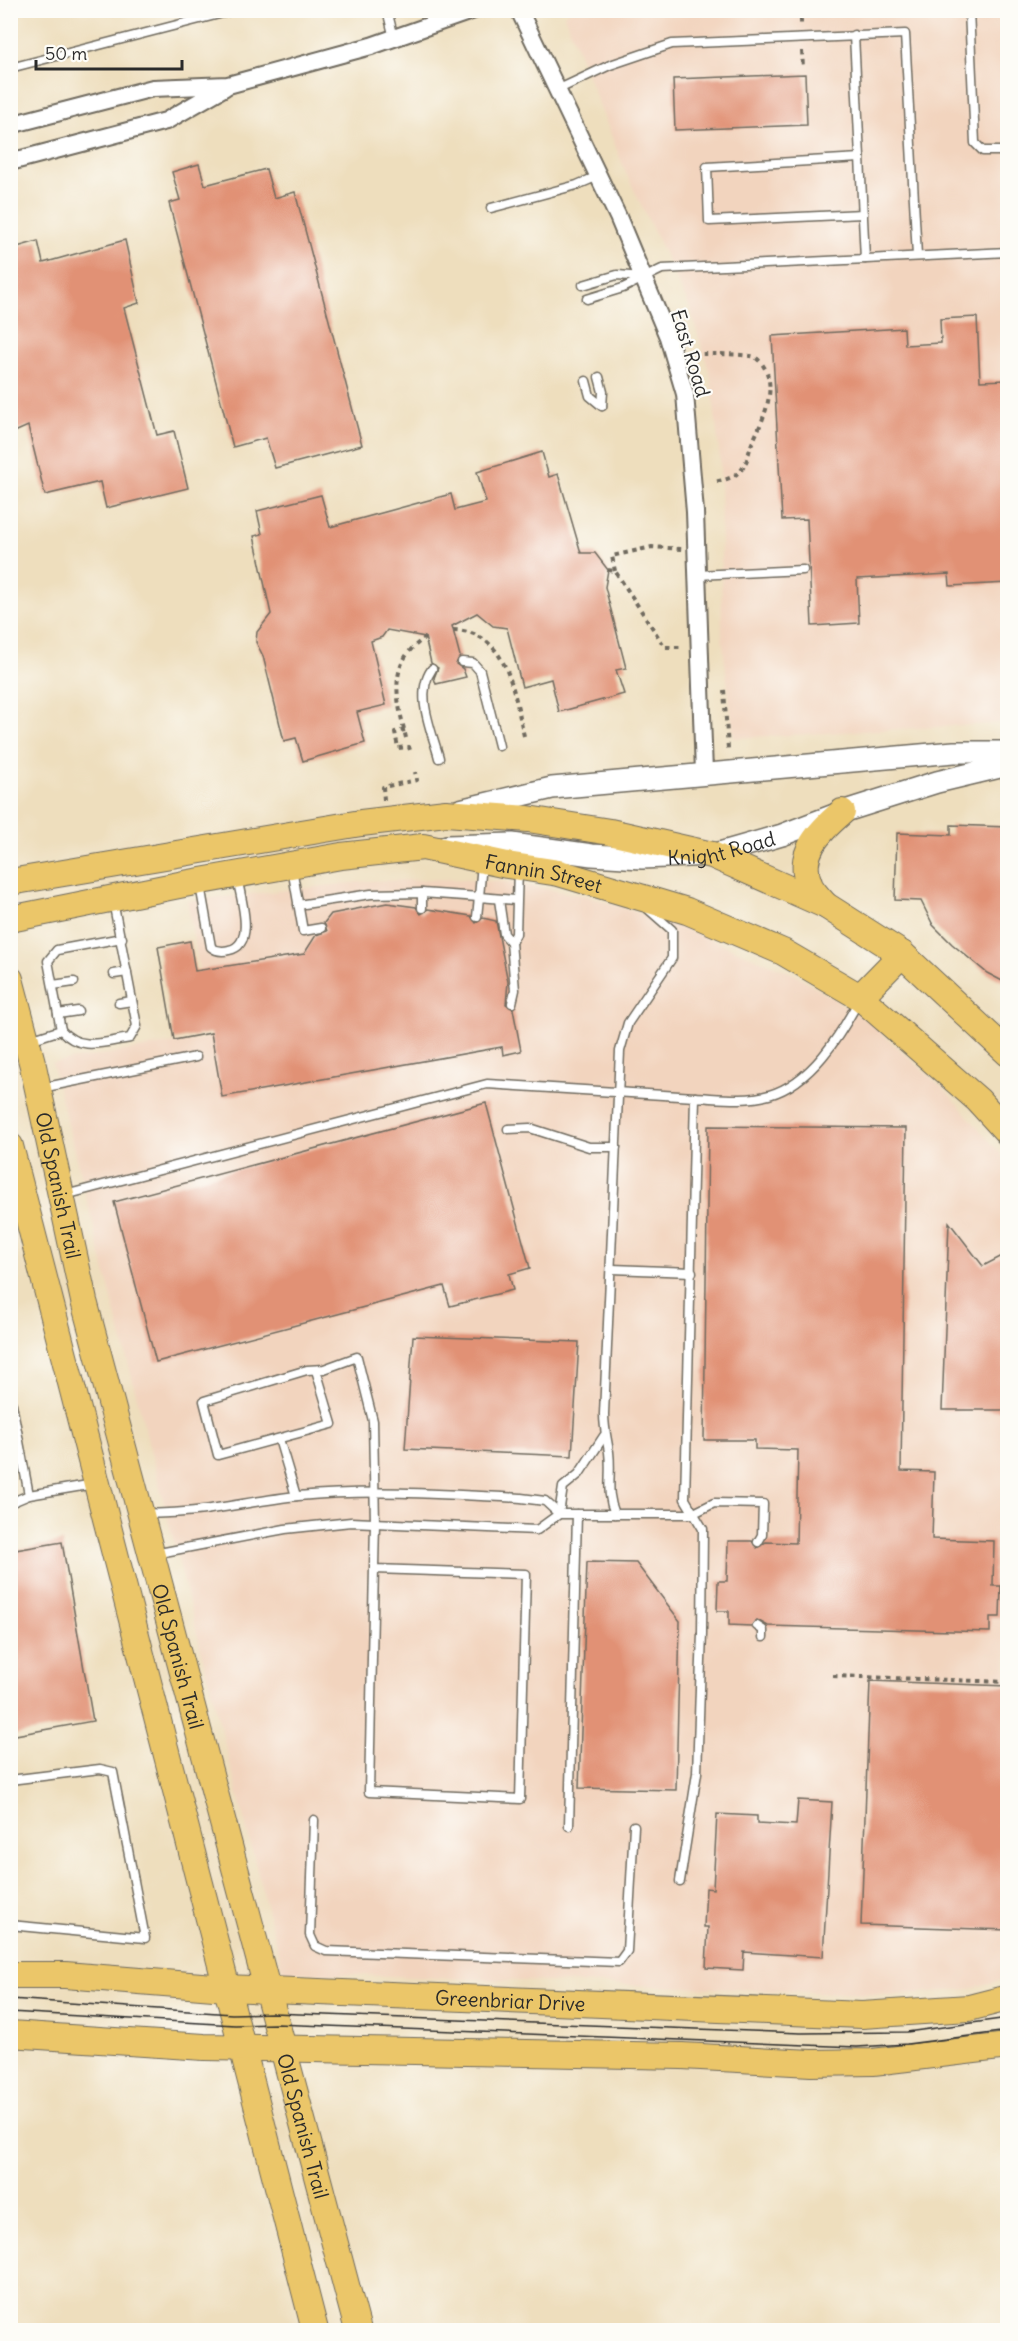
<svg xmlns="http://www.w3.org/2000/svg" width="1018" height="2341" viewBox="0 0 1018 2341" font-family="Delius,sans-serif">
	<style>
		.built { fill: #f2d4be }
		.building { fill: #e19175 }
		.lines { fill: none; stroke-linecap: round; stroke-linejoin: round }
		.service-casing { stroke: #6f6a5e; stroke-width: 11 }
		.minor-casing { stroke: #6f6a5e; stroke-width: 20 }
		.tertiary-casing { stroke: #6f6a5e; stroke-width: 24 }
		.primary-casing { stroke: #6f6a5e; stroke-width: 28 }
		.path { stroke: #6f6a5e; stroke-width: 4; stroke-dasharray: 4.5 4.5; stroke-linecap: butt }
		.service { stroke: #fff; stroke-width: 8 }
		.minor { stroke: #fff; stroke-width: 16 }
		.tertiary { stroke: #fff; stroke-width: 21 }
		.primary { stroke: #ebc669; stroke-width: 26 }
		.tram { stroke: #2b2b2b; stroke-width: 1.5 }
		.labels { text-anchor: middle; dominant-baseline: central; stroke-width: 4.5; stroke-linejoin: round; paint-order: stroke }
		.street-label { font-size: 20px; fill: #2b2b2b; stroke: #fdfcf7 }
	</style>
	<rect width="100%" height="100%" fill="#fdfcf7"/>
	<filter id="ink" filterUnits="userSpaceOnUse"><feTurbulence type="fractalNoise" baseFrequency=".0167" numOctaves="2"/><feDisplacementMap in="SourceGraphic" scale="12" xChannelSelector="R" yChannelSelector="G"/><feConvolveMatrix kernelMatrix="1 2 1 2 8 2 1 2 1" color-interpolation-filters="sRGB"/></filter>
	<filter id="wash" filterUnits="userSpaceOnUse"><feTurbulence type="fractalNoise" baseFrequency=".008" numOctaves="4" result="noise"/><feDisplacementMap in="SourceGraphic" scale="24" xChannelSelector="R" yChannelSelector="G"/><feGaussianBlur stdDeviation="1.35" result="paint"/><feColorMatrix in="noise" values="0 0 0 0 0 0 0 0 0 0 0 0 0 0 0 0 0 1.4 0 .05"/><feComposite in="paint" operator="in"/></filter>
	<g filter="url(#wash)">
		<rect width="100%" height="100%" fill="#eedebd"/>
		<g class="built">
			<path d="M 572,10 L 1007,11 L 1007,723 L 734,738 L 722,637 L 720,460 L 711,378 L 690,308 L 626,173 L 564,15 Z"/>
			<path d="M 450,879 L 507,882 L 591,897 L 676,925 L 798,976 L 867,1020 L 947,1092 L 1007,1161 L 1007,1978 L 969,1989 L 894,1995 L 283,1972 L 52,1063 L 211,1037 L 187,901 L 370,881 Z"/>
		</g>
		<g id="blocks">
			<g class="building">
				<path d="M 805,74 L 807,125 L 675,130 L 673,79 Z"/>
				<path d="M 199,164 L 205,185 L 266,169 L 274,198 L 295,192 L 362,445 L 275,468 L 266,438 L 233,447 L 169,203 L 180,200 L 172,172 Z"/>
				<path d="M 125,240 L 139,303 L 124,308 L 157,435 L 174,431 L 188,488 L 106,508 L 100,482 L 45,495 L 28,426 L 10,434 L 10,249 L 38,241 L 43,263 Z"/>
				<path d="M 977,317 L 980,381 L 1008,380 L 1008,583 L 950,586 L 949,574 L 857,579 L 859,623 L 812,626 L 807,519 L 782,520 L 772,336 L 904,328 L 905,345 L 941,343 L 940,319 Z"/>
				<path d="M 542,452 L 549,477 L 558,474 L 581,553 L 595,553 L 608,570 L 605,587 L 626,668 L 616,670 L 624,694 L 559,712 L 551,679 L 522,687 L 507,628 L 493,626 L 477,613 L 452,626 L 460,656 L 456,664 L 463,669 L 466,677 L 436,684 L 434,678 L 438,668 L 431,663 L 425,637 L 387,630 L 382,637 L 371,641 L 386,705 L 357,712 L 365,743 L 303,761 L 296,738 L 284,741 L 263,656 L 256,642 L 257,632 L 271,614 L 254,536 L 262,534 L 257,511 L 321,495 L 330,527 L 451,494 L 455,510 L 486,502 L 477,472 Z"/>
				<path d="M 951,825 L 1008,827 L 1008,984 L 987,973 L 952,944 L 933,925 L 921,901 L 895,900 L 897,833 L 951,835 Z"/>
				<path d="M 387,903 L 416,907 L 421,914 L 428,909 L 471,916 L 476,923 L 483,918 L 496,921 L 508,982 L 506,1004 L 513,1009 L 521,1051 L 503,1055 L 502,1047 L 222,1097 L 211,1033 L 174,1040 L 158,947 L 190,941 L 195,971 L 304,954 L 316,935 L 327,931 L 324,923 L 331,914 Z"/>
				<path d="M 486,1103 L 530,1268 L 509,1274 L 513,1290 L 450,1306 L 444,1286 L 156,1362 L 114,1202 Z"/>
				<path d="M 708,1126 L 906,1128 L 901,1471 L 934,1472 L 932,1539 L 994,1541 L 993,1586 L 1001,1586 L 1000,1617 L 990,1617 L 990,1632 L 768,1626 L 757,1620 L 751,1626 L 729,1625 L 729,1611 L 717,1611 L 718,1581 L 727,1581 L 728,1541 L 752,1541 L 757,1548 L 766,1542 L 796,1543 L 798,1450 L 755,1449 L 755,1440 L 704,1440 Z"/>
				<path d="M 949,1222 L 983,1266 L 1008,1253 L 1004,1410 L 942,1410 Z"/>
				<path d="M 413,1336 L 579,1342 L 572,1456 L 405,1449 Z"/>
				<path d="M 62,1542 L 93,1721 L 10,1736 L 10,1551 Z"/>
				<path d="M 587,1562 L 636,1563 L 680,1621 L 676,1790 L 579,1788 Z"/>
				<path d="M 870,1681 L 1008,1686 L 1008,1930 L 861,1925 Z"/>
				<path d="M 798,1800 L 832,1802 L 823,1957 L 744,1952 L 743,1970 L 706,1968 L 708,1927 L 704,1927 L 706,1888 L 713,1889 L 717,1814 L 757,1816 L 757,1823 L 796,1825 Z"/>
			</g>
		</g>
	</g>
	<g filter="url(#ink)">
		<use href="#blocks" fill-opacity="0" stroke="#6f6a5e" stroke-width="1.5"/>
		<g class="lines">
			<defs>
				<g id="service">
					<path d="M 387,10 L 394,38"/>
					<path d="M 969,10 L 975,143 L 983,151 L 1008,151"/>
					<path d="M 854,35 L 865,259"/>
					<path d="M 10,68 L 235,10"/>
					<path d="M 557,90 L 610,65 L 672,44 L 905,34 L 917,256"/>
					<path d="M 860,158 L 707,167 L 709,221 L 863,214"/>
					<path d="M 491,208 L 577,185 L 598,176"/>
					<path d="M 583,285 L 617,275 L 643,277"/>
					<path d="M 587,299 L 623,288 L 662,269 L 1008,252"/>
					<path d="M 599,377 L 603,392 L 602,406"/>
					<path d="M 586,381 L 590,396 L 602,406"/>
					<path d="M 697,575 L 803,570"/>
					<path d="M 462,662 L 473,663 L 480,671 L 499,746"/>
					<path d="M 432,669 C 414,694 432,731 439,758"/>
					<path d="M 292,868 L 303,931 L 321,928"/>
					<path d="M 200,885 L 211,947 C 216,951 222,952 229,950 C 257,945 240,896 237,877"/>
					<path d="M 422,893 L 422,908"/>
					<path d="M 499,900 L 504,934 L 511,942 L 515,990 L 512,1003"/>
					<path d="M 298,905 L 371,894 L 422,893 L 479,897 L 482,863"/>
					<path d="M 477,917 L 479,897 L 515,900"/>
					<path d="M 511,942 L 516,934 L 518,869"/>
					<path d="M 114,974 L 127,972"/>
					<path d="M 53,985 L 74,982"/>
					<path d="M 119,1003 L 132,1001"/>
					<path d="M 58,1014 L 78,1011"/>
					<path d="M 61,1030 L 48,961 L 57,950 L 122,938"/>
					<path d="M 30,1040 L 61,1030 C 80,1052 104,1042 130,1038 L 137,1026 L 113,901"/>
					<path d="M 41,1088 L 196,1057"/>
					<path d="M 508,1129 L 530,1128 L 589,1147 L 616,1147"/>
					<path d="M 65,1195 L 487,1084 L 695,1097"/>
					<path d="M 612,1269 L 692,1272"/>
					<path d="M 316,1370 L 332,1424 L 218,1455 L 204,1401 L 307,1370 L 324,1369 L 357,1357 L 373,1421 L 375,1523 L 369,1792 L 520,1799 L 526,1574 L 374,1569"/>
					<path d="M 12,1404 L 29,1495"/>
					<path d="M 279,1439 L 296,1496"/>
					<path d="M 10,1503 L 29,1495 L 94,1484"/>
					<path d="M 144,1513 C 196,1516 246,1501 298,1496 C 372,1489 446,1494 521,1498 L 545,1501 L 559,1514"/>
					<path d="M 559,1514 L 563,1487 L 579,1474 L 604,1436"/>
					<path d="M 615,1514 C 605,1491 612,1476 609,1452 C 607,1439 604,1428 604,1414 L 620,1051 L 628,1023 L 672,958 L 672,930 L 647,908"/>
					<path d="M 154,1554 L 285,1529 L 351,1522 L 537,1530 L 559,1514 L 577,1514"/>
					<path d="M 757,1626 L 763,1630 L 763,1637"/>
					<path d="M 10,1780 L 100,1769 L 113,1772 L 145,1938 L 10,1925"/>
					<path d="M 314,1820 L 310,1935 L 315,1946 L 326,1951 L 619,1962 L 627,1951 L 634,1826"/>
					<path d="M 569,1826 L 577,1514 L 692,1514 L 714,1503 L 763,1504 L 762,1535 L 758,1542"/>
					<path d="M 680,1881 L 697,1773 L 702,1633 L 703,1529 L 685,1499 L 695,1097 C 719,1098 745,1102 769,1095 C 811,1083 840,1036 859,1000"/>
				</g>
				<g id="minor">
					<path d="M 519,10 L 618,217 L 668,337 L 685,394 L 695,512 L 704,773"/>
					<path d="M 10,125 L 153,88 L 228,85 L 371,46 L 474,10"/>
					<path d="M 10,162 L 166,121 L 225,87"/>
				</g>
				<g id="tertiary">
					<path d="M 460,810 L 552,788 L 954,752 L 1008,752"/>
					<path id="s1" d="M 447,846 L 512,844 L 592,855 L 642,858 L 712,855 L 782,835 L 842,812 L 937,782 L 1008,765"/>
				</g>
				<g id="primary">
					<path d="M 10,882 L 361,823 L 446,813 L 528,819 L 610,832 L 712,855 L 825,905 L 902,954 L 1008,1053"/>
					<path d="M 825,905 C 820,899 813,892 810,886 C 795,854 821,830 842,812"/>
					<path id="s2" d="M 10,919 L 184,884 L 341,856 L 423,847 L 507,865 L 559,873 L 687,911 L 783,952 L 860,997 L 978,1100 L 1008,1133"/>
					<path id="s3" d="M 10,979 L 33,1066 L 84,1301 L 358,2330"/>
					<path d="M 860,997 L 902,954"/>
					<path d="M 10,1146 L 315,2330"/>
					<path id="s4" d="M 10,1975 L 65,1975 L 226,1988 L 862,2015 L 969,2008 L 1008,1998"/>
					<path d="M 10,2034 L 204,2047 L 682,2056 L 811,2063 L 873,2062 L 1008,2046"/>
				</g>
			</defs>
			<use href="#service" class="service-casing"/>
			<use href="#minor" class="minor-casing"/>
			<use href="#tertiary" class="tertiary-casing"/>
			<use href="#primary" class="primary-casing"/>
			<g class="path">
				<path d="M 801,10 L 801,25"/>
				<path d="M 802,51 L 803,68"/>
				<path d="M 694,355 C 698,353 748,354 755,357 C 783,379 764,418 752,443 C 748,452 748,465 739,472 C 732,479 723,480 714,482"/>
				<path d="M 608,570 L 615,571 L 665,647 L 682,647"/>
				<path d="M 615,571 L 612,556 L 652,547 L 682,549"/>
				<path d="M 453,630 C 510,631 514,697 525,740"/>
				<path d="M 724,690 L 728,749"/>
				<path d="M 405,730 L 395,732 L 398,748 L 409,747 L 410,750"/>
				<path d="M 406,738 C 397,699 386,663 425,638"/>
				<path d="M 384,800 L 383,787 L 417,780 L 415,772"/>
				<path d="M 833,1676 L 1008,1682"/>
			</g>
			<use href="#service" class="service"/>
			<use href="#minor" class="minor"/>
			<use href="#tertiary" class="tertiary"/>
			<use href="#primary" class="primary"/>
			<g class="tram">
				<path d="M 10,1999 L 232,2014 L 273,2013 L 801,2033 L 907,2032 L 1008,2018"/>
				<path d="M 10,2012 L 235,2025 L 276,2024 L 857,2047 L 907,2044 L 1008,2031"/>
			</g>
		</g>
	</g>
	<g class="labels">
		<g class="street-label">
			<text transform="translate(691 353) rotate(73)">East Road</text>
			<text stroke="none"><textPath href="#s1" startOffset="276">Knight Road</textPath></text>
			<text stroke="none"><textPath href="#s2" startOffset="543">Fannin Street</textPath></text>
			<text stroke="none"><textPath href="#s3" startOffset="212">Old Spanish Trail</textPath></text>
			<text stroke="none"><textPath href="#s3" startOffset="698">Old Spanish Trail</textPath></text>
			<text stroke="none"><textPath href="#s4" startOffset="501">Greenbriar Drive</textPath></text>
			<text stroke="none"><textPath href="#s3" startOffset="1184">Old Spanish Trail</textPath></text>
		</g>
	</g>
	<rect width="1018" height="2341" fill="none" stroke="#fdfcf7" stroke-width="36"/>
	<path d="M36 60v9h146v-9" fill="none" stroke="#2b2b2b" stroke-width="3"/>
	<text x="45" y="60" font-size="18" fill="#2b2b2b" stroke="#fdfcf7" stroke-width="4.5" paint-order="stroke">50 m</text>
</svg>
